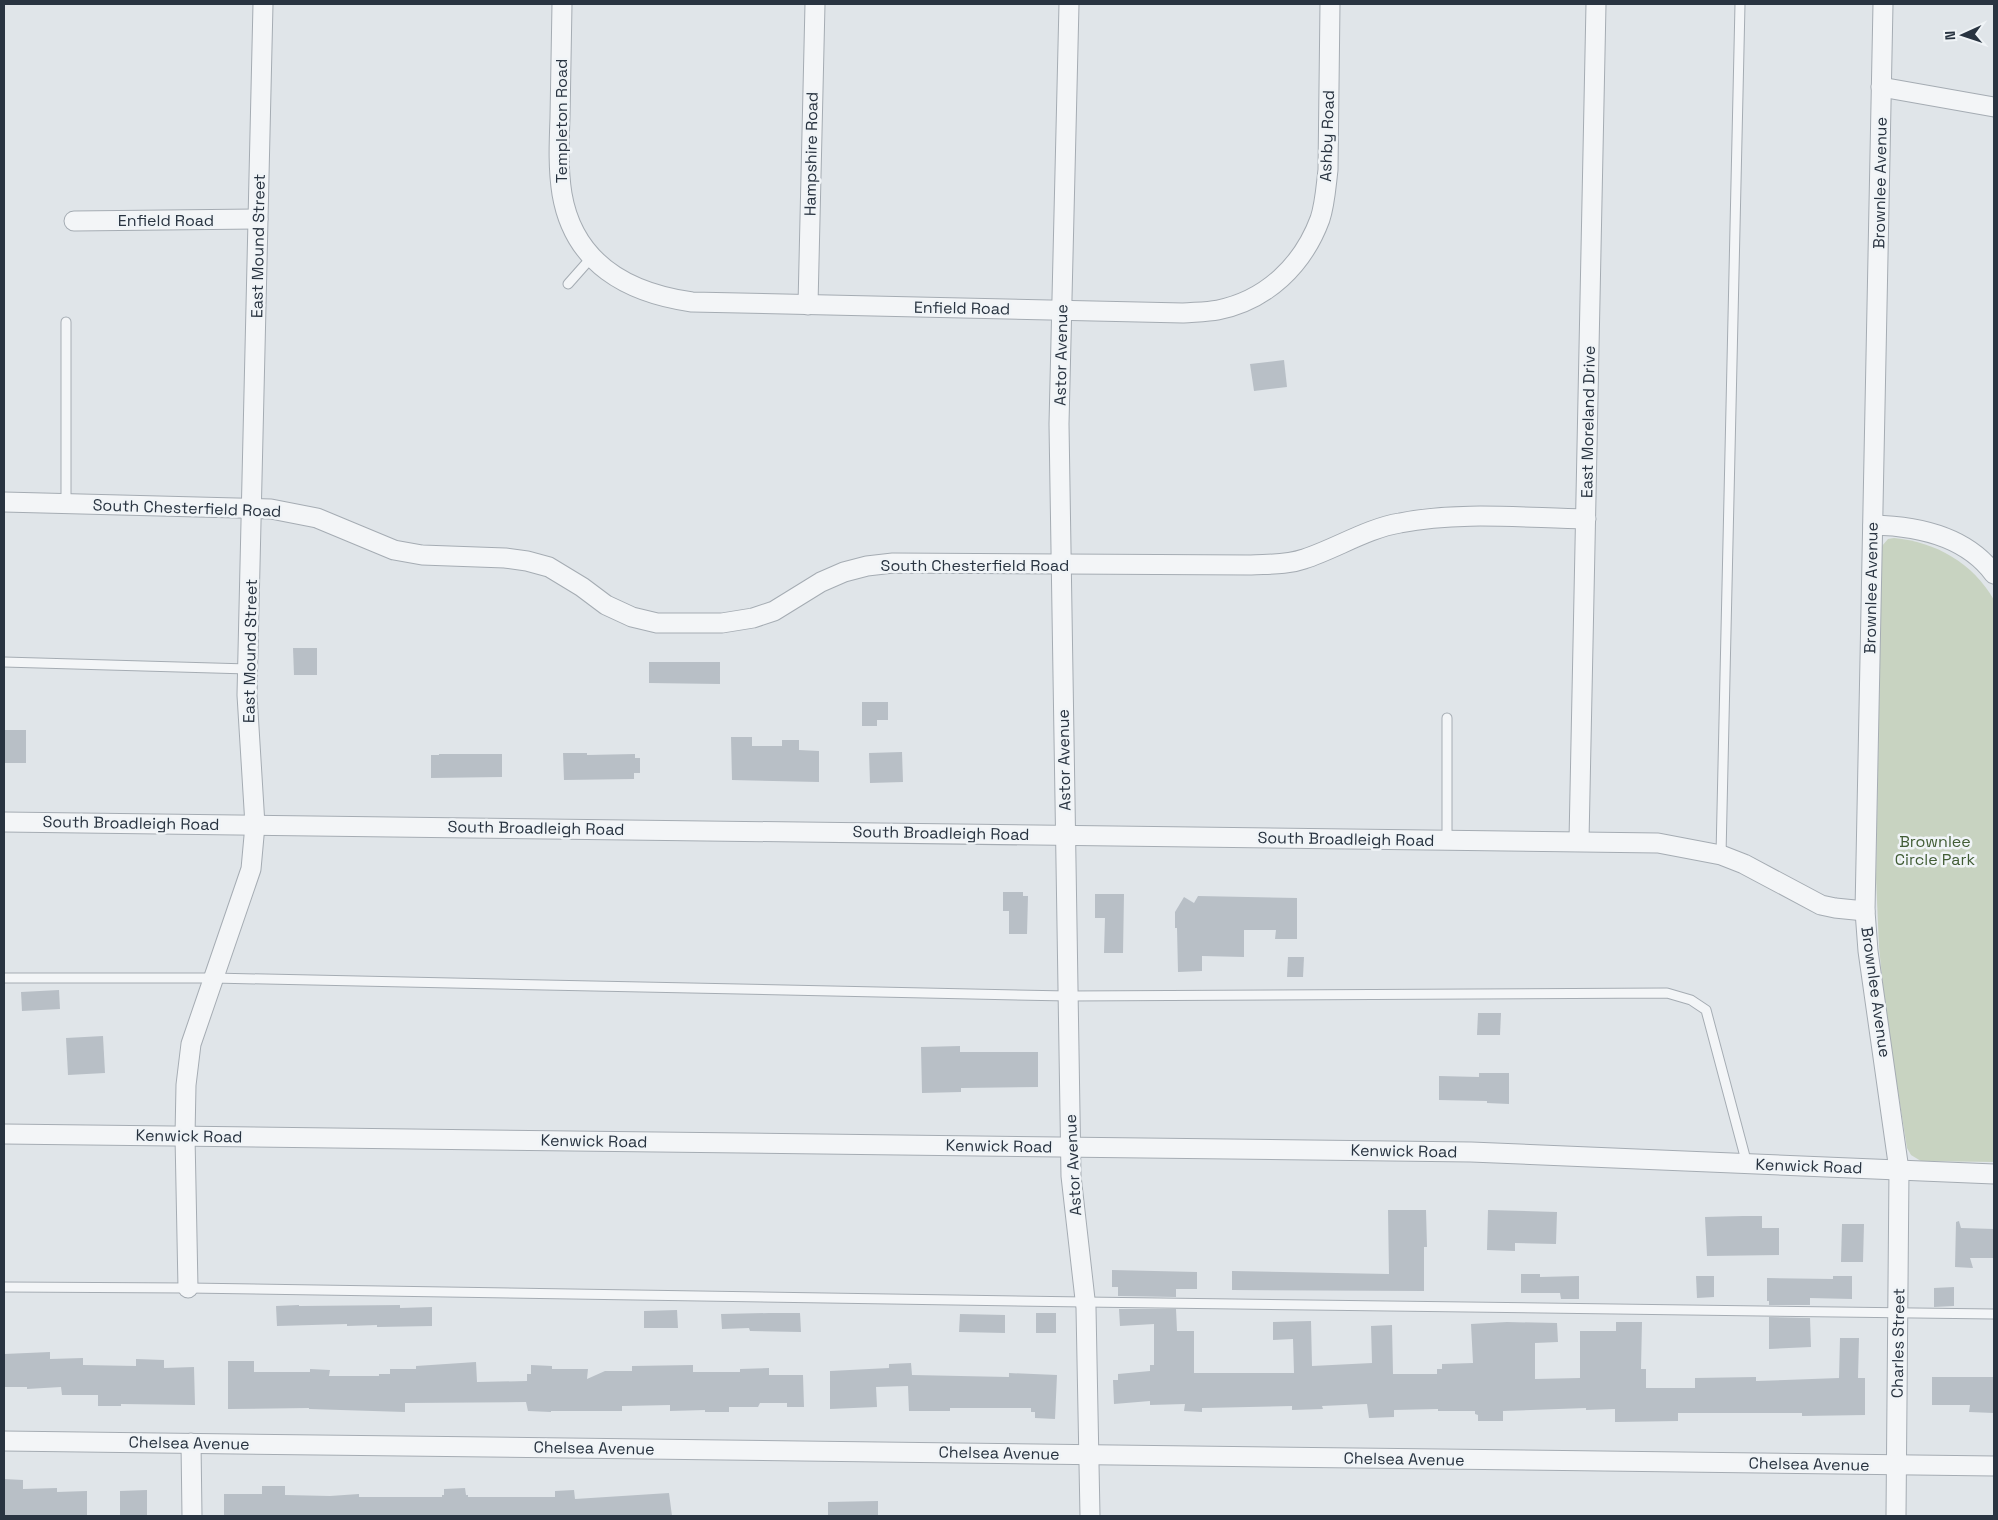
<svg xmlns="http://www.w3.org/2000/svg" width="1998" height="1520" viewBox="0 0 1998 1520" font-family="'Space Grotesk',sans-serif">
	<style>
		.green { fill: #c8d3c1 }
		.building { fill: #b8bfc6 }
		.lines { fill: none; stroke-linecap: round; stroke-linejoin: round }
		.service-casing { stroke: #a5acb3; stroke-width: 11 }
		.minor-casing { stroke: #a5acb3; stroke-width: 21 }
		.service { stroke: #f3f5f7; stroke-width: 9 }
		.minor { stroke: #f3f5f7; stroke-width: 19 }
		.labels { text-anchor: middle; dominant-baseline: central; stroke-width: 5; stroke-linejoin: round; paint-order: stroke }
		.street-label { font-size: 16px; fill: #293441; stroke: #f0f4f7 }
		.park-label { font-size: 16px; fill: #425d36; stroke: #f0f4f7 }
	</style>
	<rect width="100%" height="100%" fill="#e0e5e9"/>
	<path class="green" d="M 1894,538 C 1936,542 1973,563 1994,600 L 1994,1162 L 1921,1161 L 1911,1155 L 1907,1148 L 1886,1016 L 1879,947 L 1876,878 L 1882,546 L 1888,539 Z"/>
	<g class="building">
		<path d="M 1284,360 L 1287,387 L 1254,391 L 1250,364 Z"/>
		<path d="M 293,648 L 317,648 L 317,675 L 294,675 Z"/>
		<path d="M 649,662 L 720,662 L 720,684 L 649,683 Z"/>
		<path d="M 862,702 L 888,702 L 888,720 L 877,720 L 877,726 L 862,726 Z"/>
		<rect x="4" y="730" width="22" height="33"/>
		<path d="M 731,737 L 752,737 L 752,746 L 782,746 L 782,740 L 799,740 L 799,750 L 819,751 L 819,782 L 732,780 Z"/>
		<path d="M 902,752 L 903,782 L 870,783 L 869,753 Z"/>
		<path d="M 563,753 L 587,753 L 587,755 L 635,754 L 635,758 L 640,758 L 640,773 L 634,773 L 634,779 L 564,780 Z"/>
		<path d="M 439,754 L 502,754 L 502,777 L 431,778 L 431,755 L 439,755 Z"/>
		<path d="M 1003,892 L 1023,892 L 1023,896 L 1028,896 L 1027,934 L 1009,934 L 1009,911 L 1003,911 Z"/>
		<path d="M 1095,894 L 1124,894 L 1123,953 L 1104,953 L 1105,918 L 1095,918 Z"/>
		<path d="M 1198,896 L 1297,898 L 1297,939 L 1275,939 L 1276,930 L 1244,930 L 1244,957 L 1202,956 L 1202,971 L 1178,972 L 1177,928 L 1175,928 L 1175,912 L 1184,897 L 1194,903 Z"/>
		<path d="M 1288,957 L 1304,957 L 1303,977 L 1287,977 Z"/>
		<path d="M 59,990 L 60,1009 L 22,1011 L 21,992 Z"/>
		<path d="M 1478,1013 L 1501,1013 L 1500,1035 L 1477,1035 Z"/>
		<path d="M 103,1036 L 105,1073 L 68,1075 L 66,1038 Z"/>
		<path d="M 960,1046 L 960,1052 L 1038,1052 L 1038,1087 L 961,1088 L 961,1092 L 922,1093 L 921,1047 Z"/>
		<path d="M 1479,1073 L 1509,1073 L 1509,1104 L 1487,1103 L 1487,1101 L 1439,1100 L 1439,1076 L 1479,1077 Z"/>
		<path d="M 1388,1210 L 1426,1210 L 1427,1247 L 1424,1247 L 1424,1291 L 1232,1290 L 1232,1271 L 1389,1274 Z"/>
		<path d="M 1488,1210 L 1557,1212 L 1556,1244 L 1515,1243 L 1515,1251 L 1487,1250 Z"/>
		<path d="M 1743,1216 L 1762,1216 L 1762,1228 L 1779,1228 L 1779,1255 L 1707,1256 L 1705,1217 Z"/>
		<path d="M 1959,1221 L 1961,1228 L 1994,1229 L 1994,1258 L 1970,1258 L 1973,1268 L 1955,1267 L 1956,1222 Z"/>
		<path d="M 1842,1224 L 1864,1224 L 1863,1262 L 1841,1262 Z"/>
		<path d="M 1112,1270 L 1197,1272 L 1197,1289 L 1176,1289 L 1176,1297 L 1118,1296 L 1118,1287 L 1112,1287 Z"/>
		<path d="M 1521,1274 L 1540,1274 L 1540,1277 L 1579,1276 L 1579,1299 L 1561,1299 L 1560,1293 L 1521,1293 Z"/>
		<path d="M 1696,1276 L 1714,1276 L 1714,1297 L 1697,1298 Z"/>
		<path d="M 1833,1276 L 1852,1276 L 1852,1299 L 1810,1298 L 1810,1305 L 1769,1305 L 1769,1301 L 1767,1301 L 1767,1278 L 1833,1279 Z"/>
		<path d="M 1954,1287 L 1954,1306 L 1934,1307 L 1934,1288 Z"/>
		<path d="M 299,1305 L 299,1306 L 400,1305 L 400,1308 L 432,1307 L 432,1326 L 377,1327 L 377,1325 L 347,1326 L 347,1324 L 277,1326 L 276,1306 Z"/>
		<path d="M 1119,1309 L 1176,1309 L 1177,1331 L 1194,1331 L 1194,1373 L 1294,1373 L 1293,1339 L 1273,1340 L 1273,1322 L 1311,1321 L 1312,1366 L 1372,1363 L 1371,1326 L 1392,1325 L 1393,1374 L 1437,1374 L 1437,1369 L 1442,1369 L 1442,1364 L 1473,1363 L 1471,1324 L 1507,1322 L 1557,1323 L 1558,1342 L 1535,1343 L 1535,1379 L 1580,1378 L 1580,1331 L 1616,1331 L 1616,1322 L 1642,1322 L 1641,1369 L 1646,1369 L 1646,1388 L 1695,1388 L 1695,1378 L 1756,1377 L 1756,1381 L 1839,1378 L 1840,1338 L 1859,1338 L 1858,1378 L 1865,1378 L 1865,1415 L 1802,1416 L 1802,1413 L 1678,1413 L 1678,1421 L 1615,1422 L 1615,1409 L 1586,1410 L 1586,1408 L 1503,1411 L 1503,1421 L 1478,1421 L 1478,1415 L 1475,1414 L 1475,1411 L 1438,1411 L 1438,1409 L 1394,1410 L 1394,1417 L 1369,1418 L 1367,1404 L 1322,1406 L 1323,1409 L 1292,1410 L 1292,1406 L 1202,1408 L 1202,1412 L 1184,1411 L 1185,1404 L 1150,1405 L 1150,1401 L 1114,1404 L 1113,1380 L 1118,1380 L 1118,1374 L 1150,1371 L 1150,1365 L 1154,1365 L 1154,1324 L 1120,1326 Z"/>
		<path d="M 677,1310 L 678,1328 L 644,1328 L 644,1311 Z"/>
		<path d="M 769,1313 L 800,1313 L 801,1332 L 750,1331 L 749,1328 L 722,1329 L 721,1314 Z"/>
		<rect x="1036" y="1313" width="20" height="20"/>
		<path d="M 960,1314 L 1005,1315 L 1005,1333 L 959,1332 Z"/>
		<path d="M 1769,1317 L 1810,1318 L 1811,1347 L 1769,1349 Z"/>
		<path d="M 50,1352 L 50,1359 L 83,1358 L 83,1365 L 136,1366 L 136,1359 L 164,1360 L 164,1368 L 194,1367 L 195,1405 L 121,1404 L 121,1406 L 98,1406 L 98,1395 L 62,1395 L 61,1387 L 27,1389 L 27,1387 L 4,1387 L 4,1354 Z"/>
		<path d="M 228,1361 L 254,1361 L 254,1372 L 310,1372 L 310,1369 L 330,1370 L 329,1376 L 379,1376 L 379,1374 L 390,1374 L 390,1369 L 416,1369 L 416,1366 L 476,1362 L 477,1382 L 527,1381 L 527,1374 L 531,1374 L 531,1365 L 552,1366 L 552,1369 L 588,1369 L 587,1379 L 605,1371 L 632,1371 L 632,1366 L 693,1365 L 693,1372 L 740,1372 L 740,1369 L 769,1368 L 769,1375 L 803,1375 L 804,1407 L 787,1407 L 787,1403 L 760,1403 L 758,1407 L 729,1407 L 729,1412 L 705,1412 L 705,1410 L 670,1411 L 670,1405 L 622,1406 L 622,1411 L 551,1411 L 551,1412 L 528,1411 L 526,1402 L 405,1403 L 405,1412 L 309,1409 L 309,1408 L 228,1409 Z"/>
		<path d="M 911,1363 L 912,1375 L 1009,1377 L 1009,1373 L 1057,1375 L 1055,1419 L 1035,1418 L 1035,1412 L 1031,1412 L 1031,1408 L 950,1408 L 950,1411 L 909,1411 L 908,1386 L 876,1387 L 877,1407 L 830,1409 L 830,1371 L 889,1368 L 889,1364 Z"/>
		<path d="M 1932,1377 L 1994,1377 L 1994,1413 L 1969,1412 L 1970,1405 L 1932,1405 Z"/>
		<path d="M 4,1479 L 23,1480 L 23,1489 L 57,1488 L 57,1492 L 87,1491 L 87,1516 L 4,1516 Z"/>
		<path d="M 262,1486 L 285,1486 L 285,1495 L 330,1496 L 359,1494 L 359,1497 L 442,1497 L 442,1495 L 444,1495 L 444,1489 L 465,1488 L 466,1495 L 468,1495 L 468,1497 L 555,1497 L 555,1491 L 574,1490 L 575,1499 L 669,1493 L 672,1516 L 224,1516 L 224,1494 L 262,1494 Z"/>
		<path d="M 147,1490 L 147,1516 L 120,1516 L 120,1491 Z"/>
		<path d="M 878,1501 L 878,1516 L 828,1516 L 828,1502 Z"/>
	</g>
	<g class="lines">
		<defs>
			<g id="service">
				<path d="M 568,284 L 591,258"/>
				<path d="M 66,503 L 66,322"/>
				<path d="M 4,662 L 248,669"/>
				<path d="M 1447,718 L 1447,840"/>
				<path d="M 1721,855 L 1740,4"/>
				<path d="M 4,978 L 213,978 L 1068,996 L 1667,993 L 1691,1000 L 1706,1010 L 1747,1164"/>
				<path d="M 4,1287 L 188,1288 L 1085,1302 L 1994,1314"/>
			</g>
			<g id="minor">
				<path d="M 562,4 C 561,42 561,80 560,118 C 559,144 558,169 562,194 C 574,264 628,293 692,302 L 1183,313 C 1195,312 1207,312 1218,310 C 1267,300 1303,265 1320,219 C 1325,204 1326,186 1328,170 L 1330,4"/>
				<path d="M 1069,4 L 1059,424 L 1071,1176 L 1086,1308 L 1090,1516"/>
				<path d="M 1883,4 L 1865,911 L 1868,951 L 1899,1170 L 1896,1516"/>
				<path d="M 1881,87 L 1994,107"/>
				<path d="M 74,221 L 258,219"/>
				<path d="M 808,305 L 815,4"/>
				<path d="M 4,502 L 271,509 L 317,518 L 394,550 L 422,555 L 505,558 L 527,561 L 549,567 L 582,587 L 606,605 L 632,617 L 657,623 L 722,623 L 753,618 L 774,611 L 821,582 L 844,572 L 867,566 L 893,563 L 1251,565 C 1269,564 1287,565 1304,559 C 1335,549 1368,528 1400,523 C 1460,511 1525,518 1586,519"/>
				<path d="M 1873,525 C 1917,526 1966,536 1994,574"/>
				<path d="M 4,822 L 1658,843 L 1721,855 L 1744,864 L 1821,905 L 1835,908 L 1865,911"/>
				<path d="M 1579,841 L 1596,4"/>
				<path d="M 4,1134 L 1471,1152 L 1994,1174"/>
				<path d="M 188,1288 L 185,1136 L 186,1085 L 191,1044 L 251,869 L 255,825 L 247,695 L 263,4"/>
				<path d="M 4,1441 L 1994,1466"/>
				<path d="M 191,1443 L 192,1516"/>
			</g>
		</defs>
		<use href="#service" class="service-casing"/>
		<use href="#minor" class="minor-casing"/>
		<use href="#service" class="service"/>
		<use href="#minor" class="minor"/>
	</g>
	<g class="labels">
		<g class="street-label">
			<text transform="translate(561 121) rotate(-90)">Templeton Road</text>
			<text transform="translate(1327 136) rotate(-88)">Ashby Road</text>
			<text transform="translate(811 154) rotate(-89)">Hampshire Road</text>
			<text transform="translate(1880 183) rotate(-89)">Brownlee Avenue</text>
			<text x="166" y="220">Enfield Road</text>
			<text transform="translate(258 246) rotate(-89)">East Mound Street</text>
			<text transform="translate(962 308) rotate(1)">Enfield Road</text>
			<text transform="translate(1061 355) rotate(-89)">Astor Avenue</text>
			<text transform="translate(1588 422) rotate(-89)">East Moreland Drive</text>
			<text transform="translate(187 508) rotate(2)">South Chesterfield Road</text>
			<text x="975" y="565">South Chesterfield Road</text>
			<text transform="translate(1871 588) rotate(-89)">Brownlee Avenue</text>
			<text transform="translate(250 651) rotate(-89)">East Mound Street</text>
			<text transform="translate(1064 760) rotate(-91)">Astor Avenue</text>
			<text transform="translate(131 823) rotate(1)">South Broadleigh Road</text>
			<text transform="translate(536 828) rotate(1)">South Broadleigh Road</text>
			<text transform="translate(941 833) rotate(1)">South Broadleigh Road</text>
			<text transform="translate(1346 839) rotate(1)">South Broadleigh Road</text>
			<text transform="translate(1876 992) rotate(82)">Brownlee Avenue</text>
			<text transform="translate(189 1136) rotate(1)">Kenwick Road</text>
			<text transform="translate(594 1141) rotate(1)">Kenwick Road</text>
			<text transform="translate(999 1146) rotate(1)">Kenwick Road</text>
			<text transform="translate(1404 1151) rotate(1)">Kenwick Road</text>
			<text transform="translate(1073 1165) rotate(-93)">Astor Avenue</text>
			<text transform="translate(1809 1166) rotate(2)">Kenwick Road</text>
			<text transform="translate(1898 1343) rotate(-89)">Charles Street</text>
			<text transform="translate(189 1443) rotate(1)">Chelsea Avenue</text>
			<text transform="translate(594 1448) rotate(1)">Chelsea Avenue</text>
			<text transform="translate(999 1453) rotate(1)">Chelsea Avenue</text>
			<text transform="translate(1404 1459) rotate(1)">Chelsea Avenue</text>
			<text transform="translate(1809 1464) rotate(1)">Chelsea Avenue</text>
		</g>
		<g class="park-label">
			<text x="1935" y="841">Brownlee<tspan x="1935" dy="18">Circle Park</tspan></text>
		</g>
	</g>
	<rect width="1998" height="1520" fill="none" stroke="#293441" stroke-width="10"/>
	<g transform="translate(1963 35) rotate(267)" stroke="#f0f4f7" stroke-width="4" paint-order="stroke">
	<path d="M0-4L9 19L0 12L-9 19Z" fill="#293441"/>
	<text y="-8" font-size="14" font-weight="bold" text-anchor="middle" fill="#293441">N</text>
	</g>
</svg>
